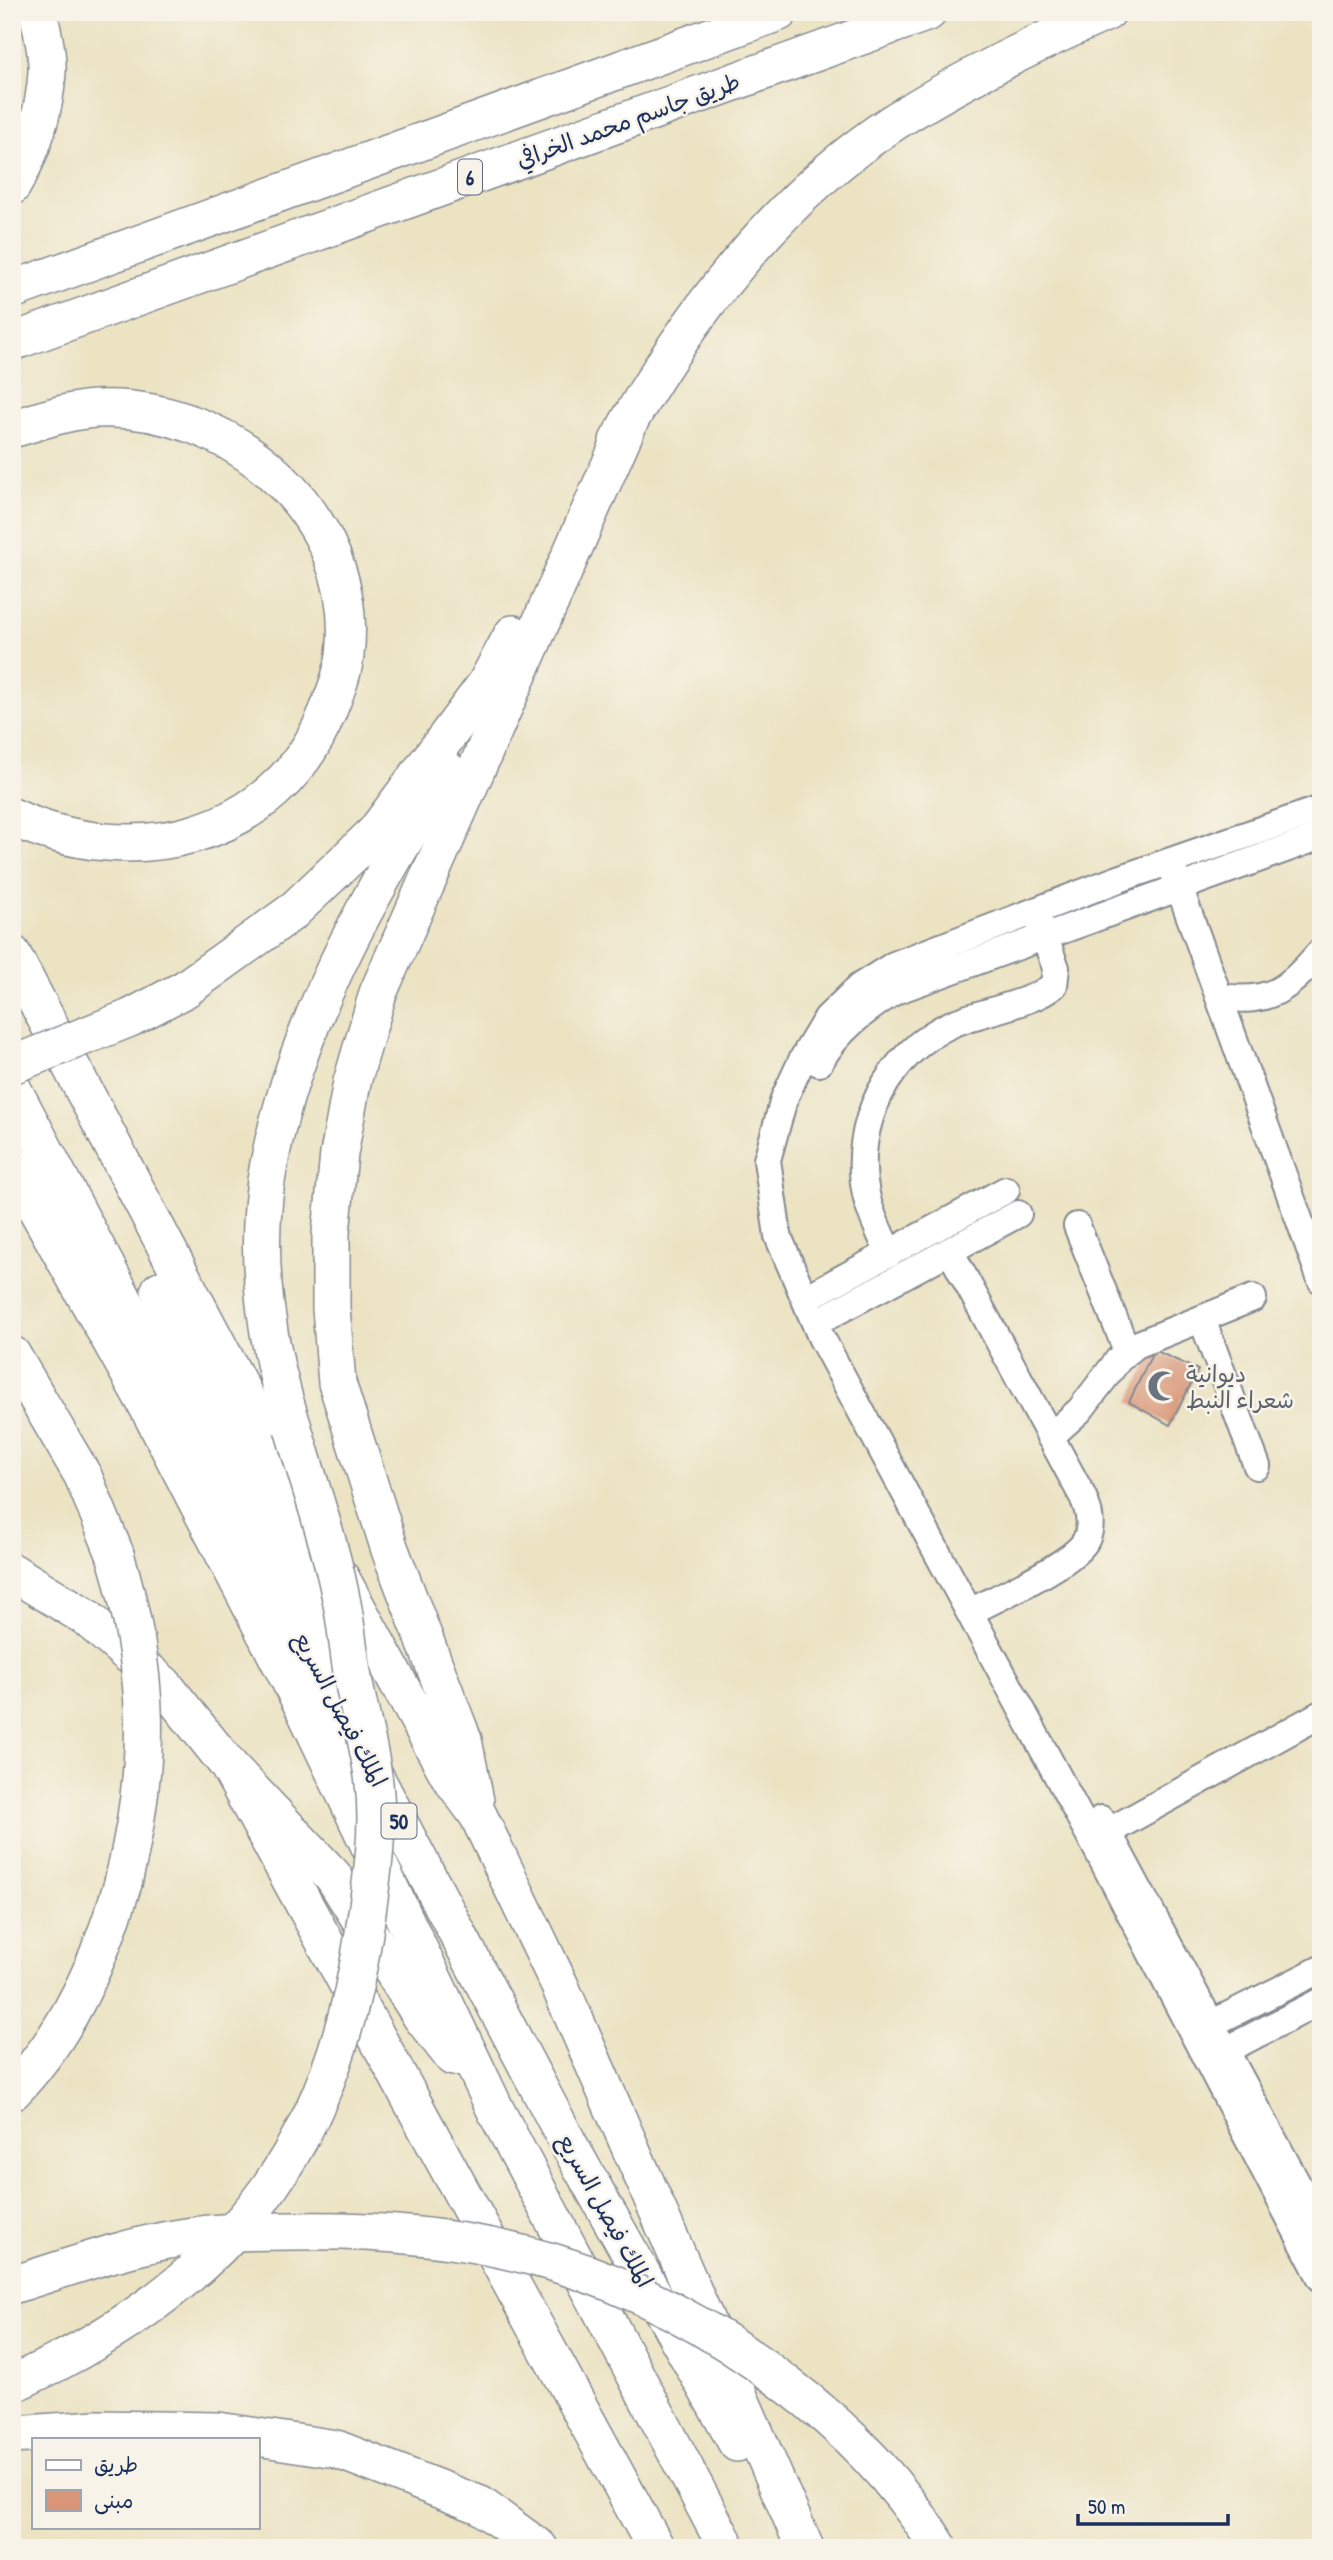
<svg xmlns="http://www.w3.org/2000/svg" width="1333" height="2560" viewBox="0 0 1333 2560" font-family="'Patrick Hand','Playpen Sans Arabic',sans-serif">
	<style>
		.building { fill: #d89577 }
		.lines { fill: none; stroke-linecap: round; stroke-linejoin: round }
		.minor-casing { stroke: #848990; stroke-width: 30 }
		.highway-casing { stroke: #848990; stroke-width: 40 }
		.minor { stroke: #fff; stroke-width: 26 }
		.highway { stroke: #fff; stroke-width: 37 }
		.highway-bridge-casing { stroke: #848990; stroke-width: 40; stroke-linecap: butt }
		.highway-bridge { stroke: #fff; stroke-width: 37 }
		.labels { text-anchor: middle; dominant-baseline: central; stroke-width: 5; stroke-linejoin: round; paint-order: stroke }
		.shield { fill: #f7f3e8; stroke: #5d6a87; stroke-width: 2 }
		.shield-label { font-size: 21px; font-weight: bold; fill: #1b2f5e }
		.street-label { font-size: 23px; fill: #1b2f5e; stroke: #f7f3e8 }
		.worship-label { font-size: 23px; fill: #5b616d; stroke: #f7f3e8; text-anchor: start }
	</style>
	<rect width="100%" height="100%" fill="#f7f3e8"/>
	<filter id="ink" filterUnits="userSpaceOnUse"><feTurbulence type="fractalNoise" baseFrequency=".0143" numOctaves="2"/><feDisplacementMap in="SourceGraphic" scale="14" xChannelSelector="R" yChannelSelector="G"/><feConvolveMatrix kernelMatrix="1 2 1 2 8 2 1 2 1" color-interpolation-filters="sRGB"/></filter>
	<filter id="wash" filterUnits="userSpaceOnUse"><feTurbulence type="fractalNoise" baseFrequency=".00686" numOctaves="4" result="noise"/><feDisplacementMap in="SourceGraphic" scale="28" xChannelSelector="R" yChannelSelector="G"/><feGaussianBlur stdDeviation="1.57" result="paint"/><feColorMatrix in="noise" values="0 0 0 0 0 0 0 0 0 0 0 0 0 0 0 0 0 1.4 0 .05"/><feComposite in="paint" operator="in"/></filter>
	<g filter="url(#wash)">
		<rect width="100%" height="100%" fill="#ece3c3"/>
		<g id="blocks">
			<path class="building" d="M 1154,1350 L 1198,1370 L 1170,1425 L 1129,1402 Z"/>
		</g>
	</g>
	<g filter="url(#ink)">
		<use href="#blocks" fill-opacity="0" stroke="#848990" stroke-width="2"/>
		<g class="lines">
			<defs>
				<g id="minor">
					<path d="M 1321,809 L 1116,880 L 894,965 L 859,987 L 827,1018 L 802,1060 L 784,1099 L 767,1160 L 778,1236 L 821,1337 L 1092,1840 L 1321,2278"/>
					<path d="M 1173,870 L 1321,1280"/>
					<path d="M 1219,997 C 1271,1004 1287,990 1321,951"/>
					<path d="M 819,1063 C 838,1030 864,1011 895,991 L 1321,836"/>
					<path d="M 1077,1226 L 1127,1351"/>
					<path d="M 950,1251 L 1083,1497 C 1089,1511 1093,1525 1086,1540 C 1074,1564 996,1598 970,1612"/>
					<path d="M 889,1254 C 881,1234 870,1215 866,1194 C 851,1125 889,1051 954,1023 C 981,1012 1034,1003 1054,985 L 1056,968 L 1038,919"/>
					<path d="M 817,1292 L 1006,1190"/>
					<path d="M 830,1315 L 1018,1214"/>
					<path d="M 1202,1319 L 1257,1466"/>
					<path d="M 1050,1437 L 1080,1410 L 1119,1359 L 1136,1345 L 1253,1298"/>
					<path d="M 1101,1819 L 1321,2228"/>
					<path d="M 1093,1840 L 1321,1714"/>
					<path d="M 1197,2031 L 1321,1969"/>
					<path d="M 1211,2058 L 1321,2001"/>
				</g>
				<g id="highway">
					<path d="M 12,186 C 32,153 45,110 47,72 C 48,53 42,30 38,12"/>
					<path d="M 12,290 L 779,12"/>
					<path d="M 12,342 L 928,12"/>
					<path d="M 12,429 C 39,421 66,411 95,409 C 229,402 362,514 345,655 C 343,674 335,693 328,711 C 277,841 131,872 12,817"/>
					<path d="M 618,441 C 685,320 777,198 894,122 C 962,79 1034,44 1107,12"/>
					<path d="M 12,954 L 313,1526"/>
					<path d="M 185,989 L 292,912 L 375,833 L 486,684 L 513,634"/>
					<path d="M 12,1088 L 568,2143 L 737,2443"/>
					<path d="M 12,1165 L 148,1407 L 304,1708 L 497,2113 L 727,2548"/>
					<path d="M 160,1290 L 348,1668"/>
					<path d="M 12,1355 L 83,1476 L 115,1554"/>
					<path d="M 293,1428 C 267,1350 254,1263 266,1181 C 289,1036 369,893 447,770"/>
					<path d="M 12,1572 L 86,1617 L 164,1685 L 228,1765 L 333,1876 L 421,2016 L 453,2057"/>
					<path d="M 340,1577 L 450,1777 L 478,1815 L 559,1984 L 805,2548"/>
					<path d="M 228,1765 L 656,2548"/>
					<path d="M 475,1801 L 463,1740 L 390,1550 L 337,1383 L 331,1308 L 331,1233 L 339,1154 L 352,1082 L 378,993 L 630,420"/>
					<path d="M 12,2092 C 69,2034 100,1959 123,1883"/>
					<path d="M 12,2384 L 56,2363"/>
					<path d="M 12,2435 L 97,2429 L 218,2431 L 336,2449 L 480,2505 L 539,2548"/>
				</g>
			</defs>
			<use href="#minor" class="minor-casing"/>
			<use href="#highway" class="highway-casing"/>
			<use href="#minor" class="minor"/>
			<use href="#highway" class="highway"/>
			<defs>
				<g id="highway-bridge">
					<path d="M 12,1065 L 130,1018 L 185,989"/>
					<path d="M 115,1554 C 151,1673 152,1763 123,1883"/>
					<path d="M 12,2285 C 68,2268 123,2247 180,2238 C 218,2231 257,2231 296,2231 C 484,2228 634,2268 785,2383 C 847,2429 898,2481 939,2548"/>
					<path d="M 56,2363 C 241,2267 333,2140 364,1933 C 371,1884 380,1834 374,1783 C 370,1748 359,1713 353,1678 C 349,1655 347,1632 343,1609 C 332,1548 310,1487 293,1428"/>
				</g>
			</defs>
			<use href="#highway-bridge" class="highway-bridge-casing"/>
			<use href="#highway-bridge" class="highway-bridge"/>
		</g>
	</g>
	<defs>
		<symbol id="mosque-bare" viewBox="-9 -9 18 18"><path d="M3.5-4.9A6 6 0 1 0 3.5 4.9A5 5 0 1 1 3.5-4.9Z" fill="#6b7280" stroke="#f7f3e8" stroke-width="2.5" paint-order="stroke"/></symbol>
	</defs>
	<g fill-rule="evenodd">
		<use href="#mosque-bare" x="1141" y="1364" width="44" height="44"/>
	</g>
	<g class="labels">
		<g class="shield">
			<rect x="458" y="159.5" width="24" height="35" rx="5"/>
			<rect x="381.5" y="1803.5" width="35" height="35" rx="5"/>
		</g>
		<g class="shield-label">
			<text x="470" y="177">6</text>
			<text x="399" y="1821">50</text>
		</g>
		<g class="street-label">
			<text transform="translate(628 120) rotate(-20)">طريق جاسم محمد الخرافي</text>
			<text transform="translate(341 1709) rotate(62)">الملك فيصل السريع</text>
			<text transform="translate(606 2210) rotate(61)">الملك فيصل السريع</text>
		</g>
		<g class="worship-label">
			<text x="1186" y="1373">ديوانية<tspan x="1186" dy="26">شعراء النبط</tspan></text>
		</g>
	</g>
	<rect width="1333" height="2560" fill="none" stroke="#f7f3e8" stroke-width="42"/>
	<rect x="32" y="2438" width="228" height="91" fill="#f7f3e8" stroke="#9fa5b1" stroke-width="2"/>
	<rect x="46" y="2460" width="35" height="10" fill="#ffffff" stroke="#9fa5b1" stroke-width="2"/>
	<text x="94" y="2472" font-size="21" fill="#1b2f5e">طريق</text>
	<rect x="46" y="2490" width="35" height="21" fill="#d89577" stroke="#9fa5b1" stroke-width="2"/>
	<text x="94" y="2508" font-size="21" fill="#1b2f5e">مبنى</text>
	<path d="M1078 2514v10h150v-10" fill="none" stroke="#1b2f5e" stroke-width="3.5"/>
	<text x="1088" y="2514" font-size="21" fill="#1b2f5e" stroke="#f7f3e8" stroke-width="5" paint-order="stroke">50 m</text>
</svg>
